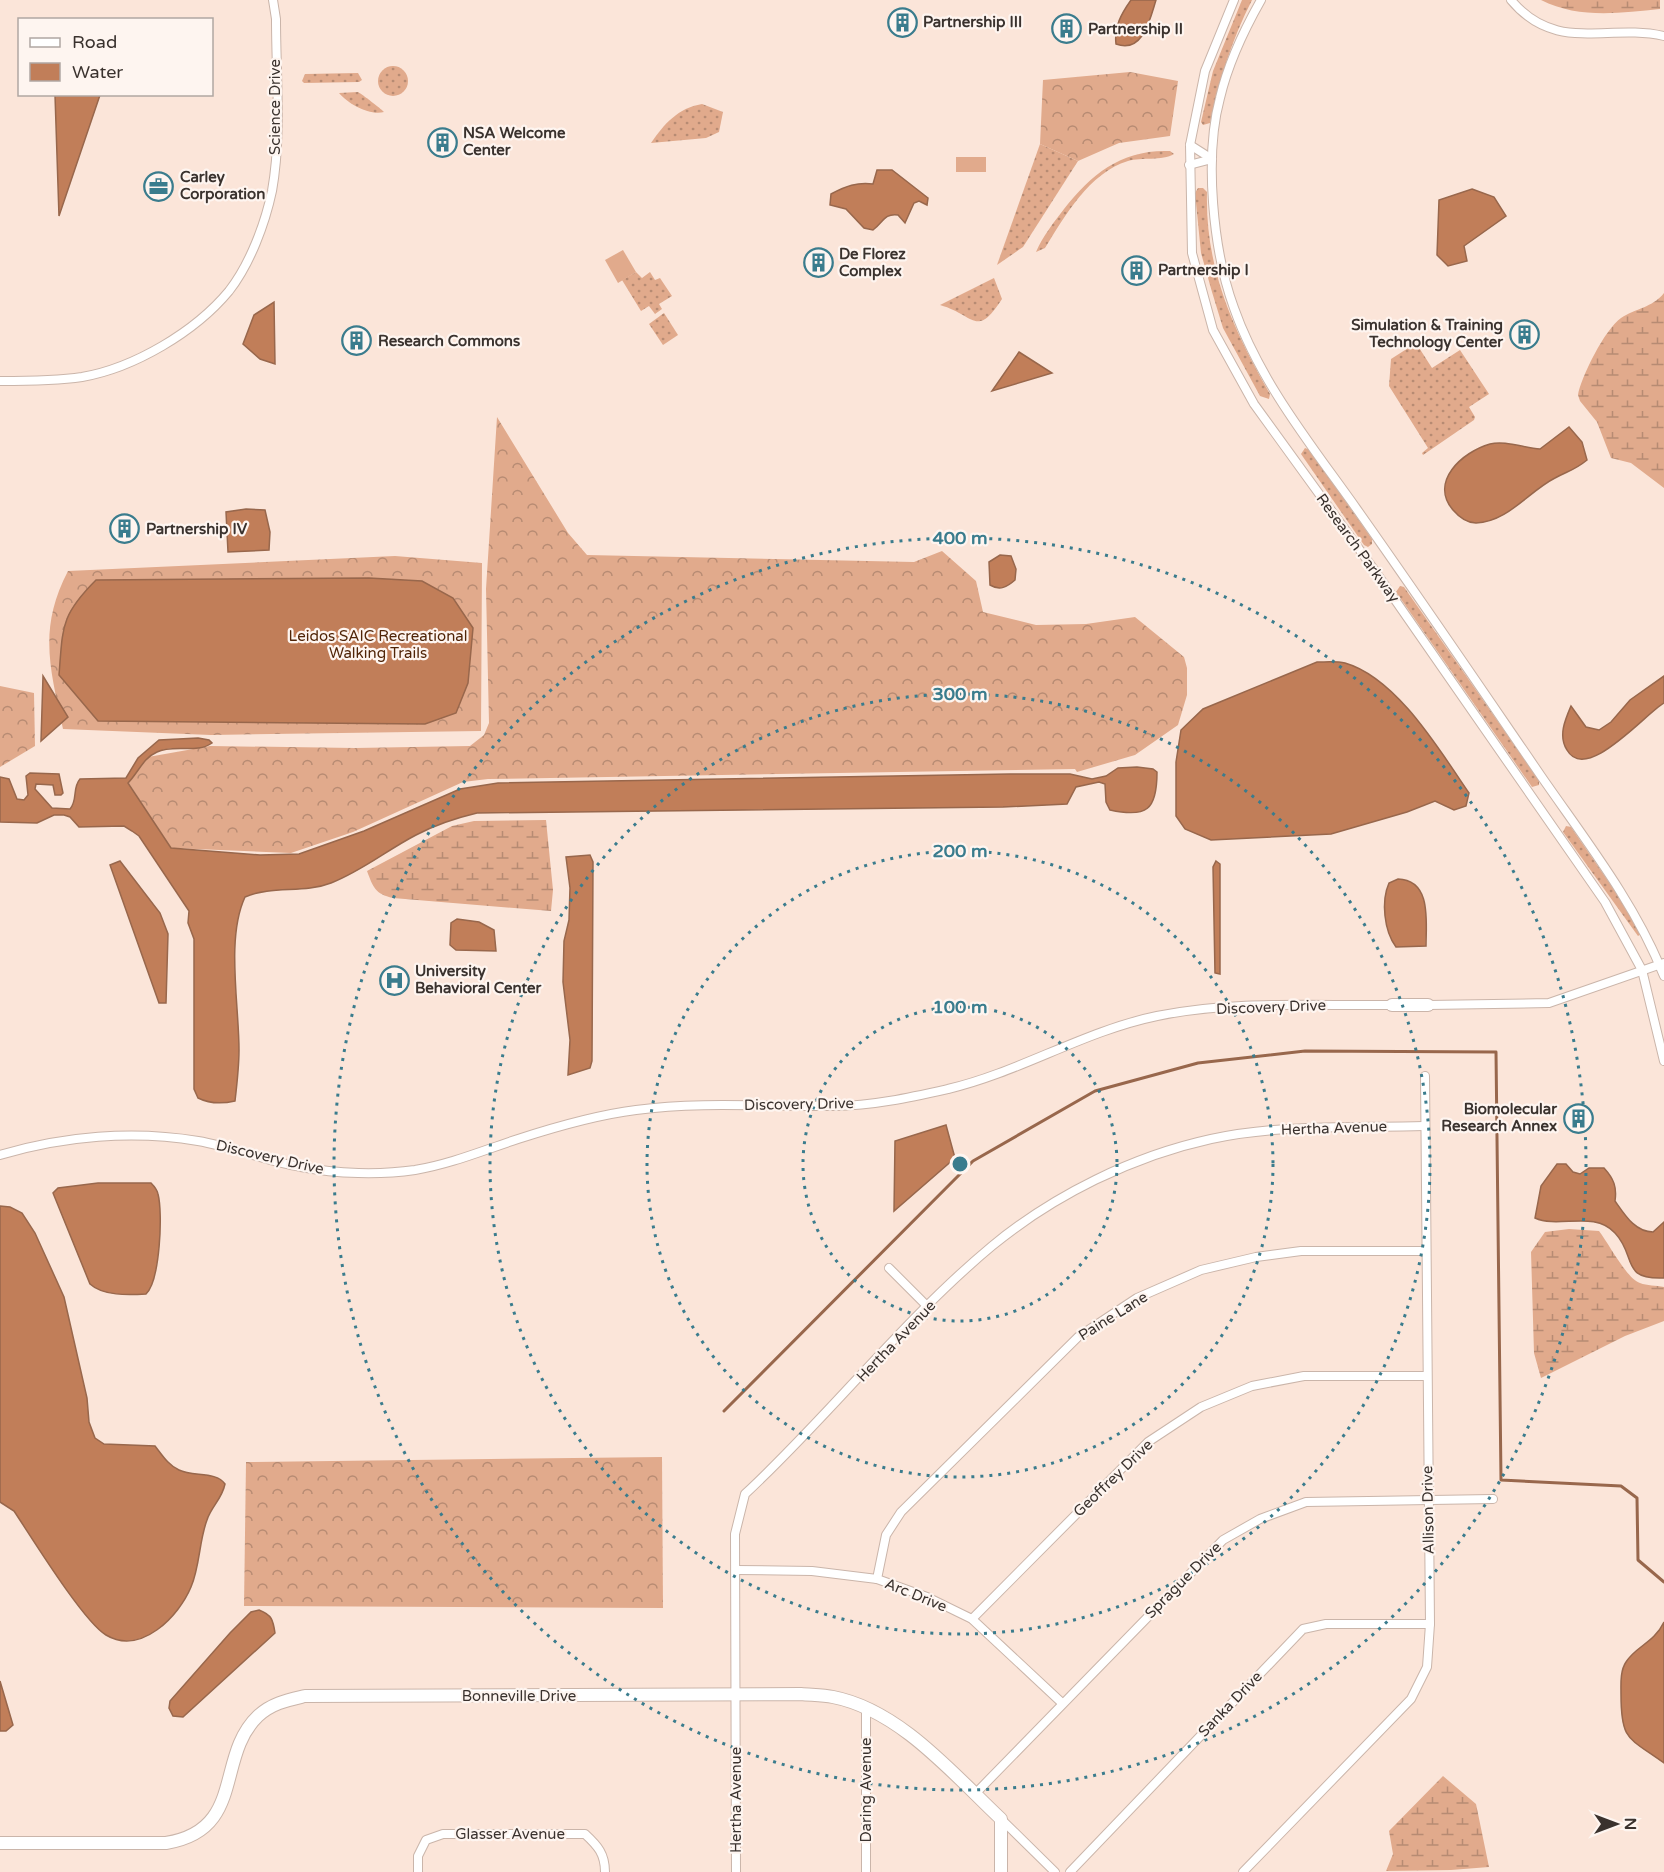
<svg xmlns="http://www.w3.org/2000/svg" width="1664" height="1872" viewBox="0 0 1664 1872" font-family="'Varela Round',sans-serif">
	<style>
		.grass { fill: url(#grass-dots) }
		.forest { fill: url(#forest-crowns) }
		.wetland { fill: url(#wetland-marsh) }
		.garden { fill: #e1aa8c }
		.water { fill: #c17e59; stroke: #98674c; stroke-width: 1.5 }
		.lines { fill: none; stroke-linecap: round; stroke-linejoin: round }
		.stream { stroke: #98674c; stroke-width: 3 }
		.street-casing { stroke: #cab5aa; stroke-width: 10 }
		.secondary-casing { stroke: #cab5aa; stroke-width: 14 }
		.street { stroke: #fff; stroke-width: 8 }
		.secondary { stroke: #fff; stroke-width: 12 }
		.ring { fill: none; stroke: #3a7c8d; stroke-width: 3; stroke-dasharray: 3 6 }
		.labels { text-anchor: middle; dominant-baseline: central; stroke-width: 4.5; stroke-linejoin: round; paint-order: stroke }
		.poi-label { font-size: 15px; font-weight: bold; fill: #3a322e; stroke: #fef5f0; text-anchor: start }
		.street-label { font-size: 15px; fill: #3a322e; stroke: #fef5f0 }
		.park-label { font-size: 15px; fill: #502407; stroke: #fef5f0 }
		.centre { fill: #3a7c8d; stroke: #fef5f0; stroke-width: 3 }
		.ring-label { font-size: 18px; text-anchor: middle; font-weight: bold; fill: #3a7c8d; stroke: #fef5f0; stroke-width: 4.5; stroke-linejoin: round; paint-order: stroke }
	</style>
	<defs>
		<pattern id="grass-dots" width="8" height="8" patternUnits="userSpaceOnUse" patternTransform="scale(1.5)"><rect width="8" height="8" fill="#e1aa8c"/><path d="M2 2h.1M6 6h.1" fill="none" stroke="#b78b73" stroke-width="1.8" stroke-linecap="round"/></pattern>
		<pattern id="forest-crowns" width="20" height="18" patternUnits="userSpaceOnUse" patternTransform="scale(1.5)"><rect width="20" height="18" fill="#e1aa8c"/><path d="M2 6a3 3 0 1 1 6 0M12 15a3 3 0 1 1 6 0" fill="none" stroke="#b78b73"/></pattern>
		<pattern id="wetland-marsh" width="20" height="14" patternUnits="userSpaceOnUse" patternTransform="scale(1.5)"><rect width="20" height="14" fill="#e1aa8c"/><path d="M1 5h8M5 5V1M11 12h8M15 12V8" fill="none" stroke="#b78b73"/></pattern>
	</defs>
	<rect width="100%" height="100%" fill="#fbe5d9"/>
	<g class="grass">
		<path d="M 1242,0 L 1252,0 C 1232,39 1219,81 1210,123 L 1203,125 L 1201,122 L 1213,71 Z"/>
		<circle cx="393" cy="81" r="15"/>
		<path d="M 358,73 L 362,80 L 359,82 L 304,83 L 302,81 L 305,74 Z"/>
		<path d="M 358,92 C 363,95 380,108 384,112 C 370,116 348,104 339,93 Z"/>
		<path d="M 702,104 L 723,112 L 719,132 L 706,138 L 651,143 C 664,124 678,108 702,104 Z"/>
		<path d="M 1040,144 L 1078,161 L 1023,247 L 997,265 Z"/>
		<path d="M 1170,151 L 1174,154 C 1162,161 1142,157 1128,161 C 1089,173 1065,216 1045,248 L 1036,252 C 1043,236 1054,222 1064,209 C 1092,173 1123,149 1170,151 Z"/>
		<path d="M 1198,188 L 1203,188 L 1207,192 C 1205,268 1233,329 1270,394 L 1269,399 L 1260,396 L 1223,328 L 1212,292 L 1201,253 L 1195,193 Z"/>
		<path d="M 636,272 L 642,278 L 650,272 L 655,280 L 660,278 L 672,296 L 659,304 L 662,309 L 655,314 L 649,306 L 641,311 L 622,280 Z"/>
		<path d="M 994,278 L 1002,299 C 976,339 975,315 940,305 Z"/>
		<path d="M 664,313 L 678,335 L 663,345 L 649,324 Z"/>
		<path d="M 1416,343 L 1432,368 L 1460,350 L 1489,394 L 1469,407 L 1475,417 L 1474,420 L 1423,455 L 1422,453 L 1428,448 L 1389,386 L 1391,359 Z"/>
		<path d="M 1305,448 L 1310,450 L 1372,539 L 1372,544 L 1368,547 L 1364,545 L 1301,454 Z"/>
		<path d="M 1400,586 L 1404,587 L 1539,780 L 1539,785 L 1532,787 L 1396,592 Z"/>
		<path d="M 1566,826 L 1571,827 L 1631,914 L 1641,934 L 1638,936 L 1563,832 Z"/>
	</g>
	<g class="forest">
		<path d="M 1130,72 L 1178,81 L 1170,136 L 1119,143 L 1078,161 L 1040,144 L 1043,80 Z"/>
		<path d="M 497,417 L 568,533 L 587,555 L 914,562 L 942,551 L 976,581 L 983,612 L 1036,625 L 1086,624 L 1135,617 L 1184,657 L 1187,668 L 1187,695 L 1178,725 L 1135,755 L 1077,772 L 1075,769 L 488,779 L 463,782 L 353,832 L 291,853 L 171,848 L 128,782 L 148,757 L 210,746 L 355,748 L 470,746 L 484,735 L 489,723 L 486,589 Z"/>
		<path d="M 395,556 L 482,563 L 481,731 L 211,735 L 63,729 C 50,668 38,629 68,571 Z"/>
		<path d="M 0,686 L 34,693 L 35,746 L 0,767 Z"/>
		<path d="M 662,1457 L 663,1608 L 244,1606 L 246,1462 Z"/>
	</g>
	<g class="wetland">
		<path d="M 1541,0 L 1660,0 L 1660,9 C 1620,13 1578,19 1541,0 Z"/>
		<path d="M 1664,293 L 1664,488 L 1631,463 L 1611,458 L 1597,422 L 1580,401 L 1578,395 C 1581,377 1605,329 1621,318 C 1636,308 1652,308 1664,293 Z"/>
		<path d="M 546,820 L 553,890 L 551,911 L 393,898 C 375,894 373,887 367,871 L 452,826 L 474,821 Z"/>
		<path d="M 1569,1229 L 1599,1231 C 1609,1244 1627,1279 1640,1283 C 1647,1286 1656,1285 1664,1287 L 1664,1321 L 1625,1336 L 1541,1378 L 1534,1353 L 1531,1252 L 1545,1232 Z"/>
		<path d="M 1443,1776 L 1476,1804 L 1489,1867 L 1451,1870 L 1386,1871 L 1393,1854 L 1389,1831 Z"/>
	</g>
	<g class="garden">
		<rect x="956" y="157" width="30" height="15"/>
		<path d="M 623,250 L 636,272 L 618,283 L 605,260 Z"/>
	</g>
	<g class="water">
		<path d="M 1131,0 L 1156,0 C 1150,19 1143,54 1116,44 C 1114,27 1121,14 1131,0 Z"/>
		<path d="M 55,95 L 100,95 L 59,216 Z"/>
		<path d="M 877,170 L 892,170 L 928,198 L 927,205 L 919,201 L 914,203 L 905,223 L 898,215 C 884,213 883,223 873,230 L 864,228 L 846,209 L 830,205 L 831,194 C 846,186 857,182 873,184 Z"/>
		<path d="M 1472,189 L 1494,197 L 1506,216 L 1464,246 L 1467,261 L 1448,266 L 1437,255 L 1439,200 Z"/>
		<path d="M 274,302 L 275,364 L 260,359 L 243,344 L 254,315 Z"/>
		<path d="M 1019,352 L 1052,373 L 992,391 Z"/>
		<path d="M 1569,427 L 1582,442 L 1587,460 C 1575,470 1568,471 1555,478 C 1529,491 1508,522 1476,523 C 1467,523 1459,517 1453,510 C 1429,482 1462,452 1490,444 C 1505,440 1524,448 1540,449 Z"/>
		<path d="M 246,509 L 265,510 L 270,532 L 269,550 L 228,552 L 226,512 Z"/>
		<path d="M 1000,555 L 1011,556 L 1016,569 L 1015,580 C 1007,587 1000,591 990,585 L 989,562 Z"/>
		<path d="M 369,578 L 422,581 L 453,598 L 473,628 L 468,683 L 456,713 L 425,724 L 98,721 L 59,675 C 63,627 60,616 96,580 Z"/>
		<path d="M 1317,662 C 1326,662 1337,661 1345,663 C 1397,678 1440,751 1469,793 L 1466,806 L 1454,810 L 1435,801 L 1407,812 L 1331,834 L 1211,840 L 1185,829 L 1176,816 L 1176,762 L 1181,730 L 1203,709 Z"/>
		<path d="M 43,676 L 68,717 L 41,741 Z"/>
		<path d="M 1664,676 L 1664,703 C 1645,714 1586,784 1567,750 C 1558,736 1565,720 1571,706 L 1586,727 L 1599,730 L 1611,722 L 1630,700 Z"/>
		<path d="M 198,738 L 209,740 L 212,743 C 197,754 173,744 157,752 C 143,758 138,773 128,783 L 171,848 L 260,855 L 299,854 L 364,831 L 460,789 L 498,783 L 1010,774 L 1070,774 L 1092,779 L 1106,776 L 1118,768 L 1137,767 L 1153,769 L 1157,772 C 1157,810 1147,818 1110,810 L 1106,802 L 1105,784 L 1099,782 L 1076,787 L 1067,804 L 1003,807 L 477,813 C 456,818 435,825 416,835 C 387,850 362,871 331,883 C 303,894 273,885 245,897 C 226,938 239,1004 239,1050 C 239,1066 237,1084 235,1101 C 222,1104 210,1104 198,1098 L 194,1089 L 194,939 L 188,923 L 189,911 L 139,836 L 132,831 L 124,826 L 79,827 L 70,817 L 64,815 L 54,815 L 37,823 L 0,822 L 0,777 L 9,779 L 17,799 L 24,800 L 28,795 L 26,776 L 30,773 L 59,774 L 63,793 L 61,795 L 55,795 L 53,785 L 36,784 L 35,789 L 52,808 L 70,809 C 78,800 72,788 80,779 L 126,778 L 138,758 L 159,740 Z"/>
		<path d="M 590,855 L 593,862 L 592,1061 L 590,1068 L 568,1075 L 570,1040 L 563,982 L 564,941 L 569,920 L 570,888 L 566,857 Z"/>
		<path d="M 120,861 L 160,913 L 168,934 L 166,1003 L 159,1003 L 110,865 Z"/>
		<path d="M 1216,861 L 1220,864 L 1220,974 L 1215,973 L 1213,867 Z"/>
		<path d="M 1398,879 C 1432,880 1426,922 1426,946 L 1396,947 C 1384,931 1381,901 1389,883 Z"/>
		<path d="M 457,919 L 479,922 L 494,930 L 496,951 L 456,950 L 450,945 L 451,923 Z"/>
		<path d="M 946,1125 L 955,1158 L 894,1211 L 895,1141 Z"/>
		<path d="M 1557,1164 L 1566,1164 L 1573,1172 L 1580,1174 L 1589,1168 L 1604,1168 C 1614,1179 1617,1187 1615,1201 C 1625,1215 1635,1232 1653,1232 L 1664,1222 L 1664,1278 C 1620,1280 1637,1256 1615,1233 C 1594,1210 1559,1229 1535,1218 L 1541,1186 Z"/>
		<path d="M 98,1183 L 151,1183 C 154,1186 157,1189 158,1194 C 163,1213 160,1281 146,1294 C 128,1295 103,1296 90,1284 L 53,1193 L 58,1188 Z"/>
		<path d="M 0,1206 L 10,1207 L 22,1213 L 35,1233 L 64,1297 L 87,1398 L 89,1422 L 95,1438 L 104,1444 L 155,1446 C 162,1455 169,1466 179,1470 C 193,1477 216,1471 225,1484 C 222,1499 211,1507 207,1520 C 199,1541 200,1566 191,1587 C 179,1616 141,1656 106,1635 C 83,1621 32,1538 14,1511 L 0,1502 Z"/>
		<path d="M 259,1610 C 272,1615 273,1620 275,1633 L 183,1717 L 173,1716 L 169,1708 L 170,1701 L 230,1633 L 251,1612 Z"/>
		<path d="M 1664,1622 L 1664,1763 C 1628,1737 1621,1741 1621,1694 C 1621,1684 1620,1671 1626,1662 C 1636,1646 1654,1643 1664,1622 Z"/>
		<path d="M 0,1681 L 13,1725 L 6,1731 L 0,1731 Z"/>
	</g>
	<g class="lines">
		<path class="stream" d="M 724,1411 L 973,1161 L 1095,1091 L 1198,1063 L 1305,1051 L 1496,1052 L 1501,1480 L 1621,1486 L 1637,1498 L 1638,1560 L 1664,1582"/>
		<defs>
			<g id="street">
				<path d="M 1234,0 L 1205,71 L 1190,145 L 1192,253 L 1213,330 L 1254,404 L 1375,571 L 1605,902 L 1642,970 L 1664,1061"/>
				<path d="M 1261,0 C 1244,30 1228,64 1220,98 C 1204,157 1213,251 1234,308 C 1260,382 1312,446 1356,508 C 1419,597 1480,687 1541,776 C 1586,841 1635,903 1664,976"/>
				<path d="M 1511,0 C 1556,54 1607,23 1664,36"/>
				<path d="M 1190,145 L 1212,159"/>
				<path d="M 1189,165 L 1212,159"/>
				<path d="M 0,381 C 27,381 55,381 82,377 C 134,368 195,332 229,291 C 250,264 265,224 272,191 C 282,135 276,76 276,19 L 273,0"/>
				<path d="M 1428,1005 L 1549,1003 L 1664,963"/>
				<path d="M 0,1155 C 63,1136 133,1130 198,1141 C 233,1147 266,1161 301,1167 C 337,1174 380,1175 415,1170 C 451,1164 484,1150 518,1139 C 555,1127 596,1115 636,1110 C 702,1101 768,1107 835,1106 C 872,1106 912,1097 948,1089 C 1020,1072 1084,1031 1157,1016 C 1234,1000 1314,1006 1392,1005"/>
				<path d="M 889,1268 L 928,1307"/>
				<path d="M 736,1570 L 812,1571 L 877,1579 L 927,1597 L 972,1619 L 1062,1703"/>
				<path d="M 877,1579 L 886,1535 L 901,1512 L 1078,1337 L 1137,1298 L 1201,1270 L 1256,1257 L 1301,1251 L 1426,1251"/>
				<path d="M 972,1619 L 1148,1442 L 1201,1407 L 1252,1386 L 1304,1376 L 1427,1376"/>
				<path d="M 866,1709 L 866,1872"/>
				<path d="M 974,1795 L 1223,1540 L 1260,1519 L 1306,1502 L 1493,1499"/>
				<path d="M 1001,1819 L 1055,1872"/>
				<path d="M 418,1872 L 418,1856 L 426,1840 L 443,1834 L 585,1834 C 598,1846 605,1854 605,1872"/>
				<path d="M 736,1872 L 735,1534 L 745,1494 C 830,1415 903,1320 992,1246 C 1054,1195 1133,1156 1211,1139 C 1280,1124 1353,1128 1424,1126"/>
				<path d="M 1070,1872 L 1303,1629 L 1326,1624 L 1430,1624"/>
				<path d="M 1243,1872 L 1411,1699 L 1427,1667 L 1430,1624 L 1425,1076"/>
			</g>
			<g id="secondary">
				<path d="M 1392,1005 L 1428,1005"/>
				<path d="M 0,1843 L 166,1843 C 246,1830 215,1757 258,1716 C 272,1703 288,1700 305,1696 L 801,1694 C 811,1695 823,1695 833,1697 C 900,1710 954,1775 1001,1819 L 1001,1872"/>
			</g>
		</defs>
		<use href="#street" class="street-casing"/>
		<use href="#secondary" class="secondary-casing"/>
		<use href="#street" class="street"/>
		<use href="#secondary" class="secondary"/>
	</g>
	<g class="ring">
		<circle cx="960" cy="1164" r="157"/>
		<circle cx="960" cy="1164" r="313"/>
		<circle cx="960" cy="1164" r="470"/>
		<circle cx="960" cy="1164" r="626"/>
	</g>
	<defs>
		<symbol id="building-ring" viewBox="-11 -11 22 22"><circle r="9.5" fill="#fef5f0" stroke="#3a7c8d" stroke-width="1.5"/><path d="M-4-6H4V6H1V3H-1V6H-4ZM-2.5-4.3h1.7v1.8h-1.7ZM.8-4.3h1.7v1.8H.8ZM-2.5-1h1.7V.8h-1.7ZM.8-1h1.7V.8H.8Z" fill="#3a7c8d"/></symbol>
		<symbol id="office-ring" viewBox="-11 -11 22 22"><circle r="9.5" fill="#fef5f0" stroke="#3a7c8d" stroke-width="1.5"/><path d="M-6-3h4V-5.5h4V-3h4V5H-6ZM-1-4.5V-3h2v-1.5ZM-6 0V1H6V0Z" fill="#3a7c8d"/></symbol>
		<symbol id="hospital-ring" viewBox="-11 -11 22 22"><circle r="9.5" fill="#fef5f0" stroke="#3a7c8d" stroke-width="1.5"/><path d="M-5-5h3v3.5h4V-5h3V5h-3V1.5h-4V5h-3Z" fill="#3a7c8d"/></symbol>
	</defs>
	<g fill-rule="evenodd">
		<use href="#building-ring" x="886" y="6" width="33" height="33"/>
		<use href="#building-ring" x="1050" y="12" width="33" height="33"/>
		<use href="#building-ring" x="426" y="126" width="33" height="33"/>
		<use href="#office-ring" x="142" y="170" width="33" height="33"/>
		<use href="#building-ring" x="802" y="246" width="33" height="33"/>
		<use href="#building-ring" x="1120" y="254" width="33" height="33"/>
		<use href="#building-ring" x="1508" y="318" width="33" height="33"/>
		<use href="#building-ring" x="340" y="324" width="33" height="33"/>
		<use href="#building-ring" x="108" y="512" width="33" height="33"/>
		<use href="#hospital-ring" x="378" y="964" width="33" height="33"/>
		<use href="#building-ring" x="1562" y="1102" width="33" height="33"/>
	</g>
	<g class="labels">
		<g class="poi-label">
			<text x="923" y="22">Partnership III</text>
			<text x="1088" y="29">Partnership II</text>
			<text x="463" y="133">NSA Welcome<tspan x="463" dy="17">Center</tspan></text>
			<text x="180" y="177">Carley<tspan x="180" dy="17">Corporation</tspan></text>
			<text x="839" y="254">De Florez<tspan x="839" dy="17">Complex</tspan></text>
			<text x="1158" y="270">Partnership I</text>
			<text x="1503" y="325" text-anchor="end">Simulation &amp; Training<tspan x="1503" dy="17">Technology Center</tspan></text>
			<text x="378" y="341">Research Commons</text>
			<text x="146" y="529">Partnership IV</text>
			<text x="415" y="971">University<tspan x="415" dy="17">Behavioral Center</tspan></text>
			<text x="1557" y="1109" text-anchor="end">Biomolecular<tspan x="1557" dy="17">Research Annex</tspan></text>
		</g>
		<g class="street-label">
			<text transform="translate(275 107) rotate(-90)">Science Drive</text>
			<text transform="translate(1358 548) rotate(54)">Research Parkway</text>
			<text transform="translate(1271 1007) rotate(-2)">Discovery Drive</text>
			<text transform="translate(799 1104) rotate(-1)">Discovery Drive</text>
			<text transform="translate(1334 1128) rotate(-2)">Hertha Avenue</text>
			<text transform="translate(270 1157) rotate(13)">Discovery Drive</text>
			<text transform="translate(1113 1316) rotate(-32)">Paine Lane</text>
			<text transform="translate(896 1341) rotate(-46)">Hertha Avenue</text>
			<text transform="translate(1113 1478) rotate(-44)">Geoffrey Drive</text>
			<text transform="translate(1428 1510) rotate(-91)">Allison Drive</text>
			<text transform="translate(1183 1580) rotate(-45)">Sprague Drive</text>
			<text transform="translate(916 1595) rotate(22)">Arc Drive</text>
			<text x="519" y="1696">Bonneville Drive</text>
			<text transform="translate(1230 1704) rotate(-46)">Sanka Drive</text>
			<text transform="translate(866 1790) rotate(-90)">Daring Avenue</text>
			<text transform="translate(736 1800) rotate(-90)">Hertha Avenue</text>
			<text x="510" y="1834">Glasser Avenue</text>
		</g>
		<g class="park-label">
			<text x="378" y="636">Leidos SAIC Recreational<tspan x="378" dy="17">Walking Trails</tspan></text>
		</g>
	</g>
	<circle cx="960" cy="1164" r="9" class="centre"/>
	<g class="ring-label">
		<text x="960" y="544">400 m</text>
		<text x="960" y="700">300 m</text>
		<text x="960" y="857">200 m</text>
		<text x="960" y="1013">100 m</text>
	</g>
	<rect x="18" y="18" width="195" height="78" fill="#fef5f0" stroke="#b0a7a2" stroke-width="1.5"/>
	<rect x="30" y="38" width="30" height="9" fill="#ffffff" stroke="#b0a7a2" stroke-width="1.5"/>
	<text x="72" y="48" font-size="18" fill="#3a322e">Road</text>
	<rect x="30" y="63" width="30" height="18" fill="#c17e59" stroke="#b0a7a2" stroke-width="1.5"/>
	<text x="72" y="78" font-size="18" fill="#3a322e">Water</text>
	<g transform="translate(1616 1824) rotate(90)" stroke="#fef5f0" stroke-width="4.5" paint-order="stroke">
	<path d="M0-4.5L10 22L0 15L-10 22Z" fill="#3a322e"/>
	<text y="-9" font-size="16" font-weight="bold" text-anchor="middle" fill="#3a322e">N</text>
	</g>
</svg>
